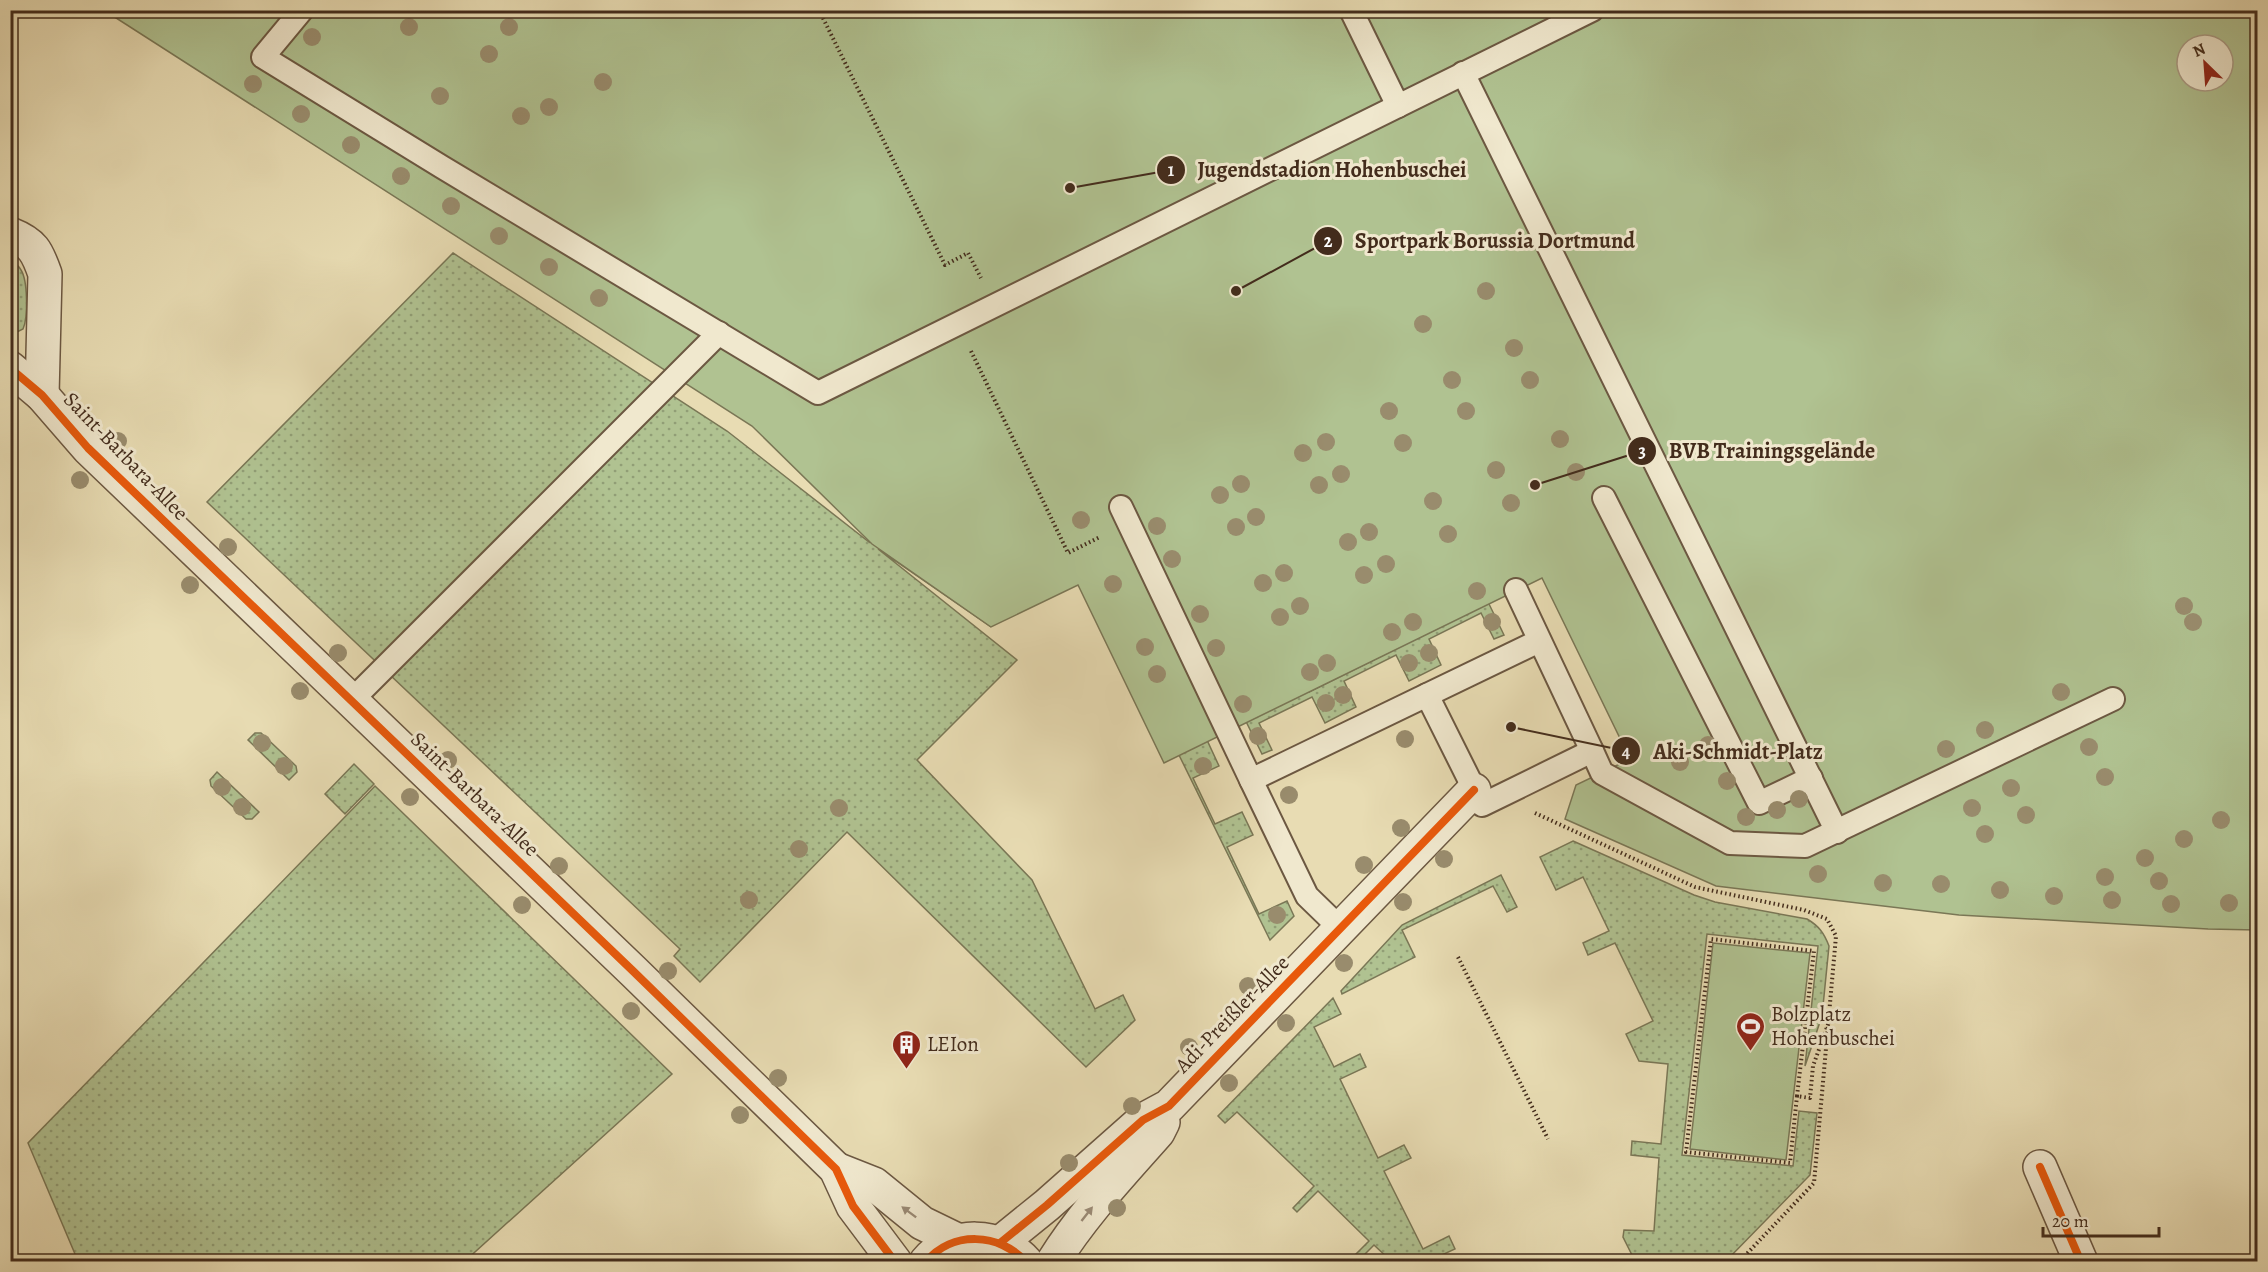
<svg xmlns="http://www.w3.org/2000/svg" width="2268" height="1272" viewBox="0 0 2268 1272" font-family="Alegreya,serif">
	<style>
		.grass { fill: url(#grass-dots); stroke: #7a7756; stroke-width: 1.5 }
		.garden { fill: #b0c291; stroke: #7a7756; stroke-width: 1.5; fill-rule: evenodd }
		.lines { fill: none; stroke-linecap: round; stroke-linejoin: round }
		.lane-casing { stroke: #6c5842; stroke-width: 26 }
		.street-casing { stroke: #6c5842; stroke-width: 36 }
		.path { stroke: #432c1c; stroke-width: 4; stroke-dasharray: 1.5 3; stroke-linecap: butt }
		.lane { stroke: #f0e8ce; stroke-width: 22 }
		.street { stroke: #f0e8ce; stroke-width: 33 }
		.cycleway-casing { stroke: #f0e8ce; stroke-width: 11 }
		.cycleway { stroke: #e8590c; stroke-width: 8 }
		.tree { fill: #998c6d }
		.oneway { fill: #9a8a75 }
		.labels { text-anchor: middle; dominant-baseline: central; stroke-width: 6; stroke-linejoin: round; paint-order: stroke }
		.street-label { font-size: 21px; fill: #432c1c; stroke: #f0e8ce }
		.poi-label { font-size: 21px; fill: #432c1c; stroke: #f0e8ce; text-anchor: start }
		.leader { fill: none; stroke: #432c1c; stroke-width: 2 }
		.callout-dot { fill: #432c1c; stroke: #f0e8ce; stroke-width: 2 }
		.mark-label { font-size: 18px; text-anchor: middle; font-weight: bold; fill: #fff }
		.callout-label { font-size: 22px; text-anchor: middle; font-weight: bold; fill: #432c1c; stroke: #f0e8ce; stroke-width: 6; stroke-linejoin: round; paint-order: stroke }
	</style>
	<defs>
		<pattern id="grass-dots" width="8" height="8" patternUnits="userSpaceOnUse" patternTransform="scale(1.5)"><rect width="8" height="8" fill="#b0c291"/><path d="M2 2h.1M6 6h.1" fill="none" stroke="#919e76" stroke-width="1.8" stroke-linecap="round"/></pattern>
	</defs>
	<rect width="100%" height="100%" fill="#e8dcb3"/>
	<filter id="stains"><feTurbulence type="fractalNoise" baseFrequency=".00333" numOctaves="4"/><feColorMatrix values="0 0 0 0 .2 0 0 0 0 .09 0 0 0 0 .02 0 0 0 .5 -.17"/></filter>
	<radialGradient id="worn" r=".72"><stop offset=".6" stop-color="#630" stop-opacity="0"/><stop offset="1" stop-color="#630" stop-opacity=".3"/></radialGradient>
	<g class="grass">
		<path d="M 453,253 L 727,431 L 869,542 L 869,541 L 991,627 L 878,549 L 1017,660 L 917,760 L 1032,880 L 1095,1009 L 1123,995 L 1135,1020 L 1086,1067 L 847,832 L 700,982 L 674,956 L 680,949 L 207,502 Z"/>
		<path d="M 10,260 C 15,263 19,266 21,270 C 28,281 28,318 23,329 L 11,335 Z"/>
		<path d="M 1082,558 L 1200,725 L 1219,766 L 1193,778 L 1215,824 L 1242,812 L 1253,835 L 1227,847 L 1259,914 L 1287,901 L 1294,916 L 1270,940 Z"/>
		<path d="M 1476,577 L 1504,635 L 1494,639 L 1481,613 L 1429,639 L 1441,665 L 1409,681 L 1396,655 L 1344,681 L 1356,707 L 1325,723 L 1312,697 L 1259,723 L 1272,750 L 1262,754 L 1234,697 L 1309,692 L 1478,608 Z"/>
		<path d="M 255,733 L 261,733 L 296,766 L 297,772 L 289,780 L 248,740 Z"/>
		<path d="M 354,764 L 374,784 L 345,814 L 325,794 Z"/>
		<path d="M 217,772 L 259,812 L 252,819 L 246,819 L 211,786 L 210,780 Z"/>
		<path d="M 375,786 L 672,1074 L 465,1261 L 78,1261 L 28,1143 Z"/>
		<path d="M 1573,841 L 1694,895 L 1715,902 L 1807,919 C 1819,926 1824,933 1829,946 L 1822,1016 L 1805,1066 L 1818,946 L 1707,934 L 1682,1155 L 1793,1166 L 1799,1111 L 1817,1113 L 1810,1175 L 1726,1261 L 1635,1261 L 1623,1237 L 1624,1230 L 1654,1231 L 1659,1158 L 1631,1155 L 1632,1141 L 1661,1144 L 1668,1064 L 1639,1061 L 1626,1034 L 1653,1021 L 1615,943 L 1588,955 L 1583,943 L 1609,931 L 1583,877 L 1556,890 L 1540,857 Z"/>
		<path d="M 1501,875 L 1517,907 L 1507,912 L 1493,886 L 1402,930 L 1415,957 L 1342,994 L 1341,991 L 1402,925 Z"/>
		<path d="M 1333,998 L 1341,1014 L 1314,1027 L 1334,1067 L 1360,1054 L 1366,1067 L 1340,1079 L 1378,1158 L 1404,1145 L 1411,1158 L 1384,1171 L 1423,1249 L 1449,1236 L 1455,1249 L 1429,1261 L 1391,1261 L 1374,1245 L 1358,1261 L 1349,1261 L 1369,1241 L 1318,1191 L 1297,1212 L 1293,1208 L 1314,1186 L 1237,1112 L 1225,1123 L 1218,1116 Z"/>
	</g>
	<g class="garden">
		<path d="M 118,10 L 2257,11 L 2257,930 L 2208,929 L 1959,915 L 1716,886 L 1565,819 L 1576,785 L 1630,759 L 1542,578 L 1164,763 L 1078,585 L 991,627 L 872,544 L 752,426 L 113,16 ZM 2187,45 L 2223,45 L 2223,81 L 2187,81 Z"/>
		<path d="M 1713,943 L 1810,953 L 1786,1160 L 1690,1149 Z"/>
	</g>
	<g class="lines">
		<defs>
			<g id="lane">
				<path d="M 302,10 L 263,57 L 442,167 L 818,393 L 1592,10"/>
				<path d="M 1351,10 L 1398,106"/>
				<path d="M 1463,73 L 1837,832"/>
				<path d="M 1604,498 L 1759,803 L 1811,778"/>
				<path d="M 1121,507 L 1251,780 L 1427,695"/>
				<path d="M 1516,590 L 1592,751 L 1482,805 L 1427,695 L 1539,641"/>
				<path d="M 351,701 L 719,333"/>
				<path d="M 1592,751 L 1602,773 L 1730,843 L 1805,846 L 2113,699"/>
				<path d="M 1251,780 L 1307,896 L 1340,928"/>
			</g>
			<g id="street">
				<path d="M 10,234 C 33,243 37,251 45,274 L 42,395"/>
				<path d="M 10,368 L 42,395 L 88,448 L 633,971 L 836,1169 L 853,1206 L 895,1262"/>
				<path d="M 2040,1167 L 2081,1262"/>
				<path d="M 836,1169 L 874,1184 L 922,1223 L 959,1241"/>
				<path d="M 1000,1243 L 1047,1205 L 1143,1120 L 1169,1106 L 1474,790"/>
				<path d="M 926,1262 C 952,1230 1000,1233 1026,1262"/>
				<path d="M 1053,1262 C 1083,1214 1121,1174 1158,1132 L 1163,1122"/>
			</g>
		</defs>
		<use href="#lane" class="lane-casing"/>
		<use href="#street" class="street-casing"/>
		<g class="path">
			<path d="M 819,10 L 945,265 L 968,253 L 981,278"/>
			<path d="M 971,351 L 1068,553 L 1100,537"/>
			<path d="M 1535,813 L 1695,887 L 1804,910 L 1827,919 L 1836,936 L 1814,1183 L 1739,1262"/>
			<path d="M 1458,957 L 1548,1139"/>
			<path d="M 1797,1096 L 1790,1163 L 1686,1152 L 1711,939 L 1814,951 L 1797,1096 L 1810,1098 L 1813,1066 L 1830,1019"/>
		</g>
		<use href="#lane" class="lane"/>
		<use href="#street" class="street"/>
		<defs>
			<g id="cycleway">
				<path d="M 10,368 L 42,395 L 88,448 L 633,971 L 836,1169 L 853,1206 L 895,1262"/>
				<path d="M 2040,1167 L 2081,1262"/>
				<path d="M 1000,1243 L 1047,1205 L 1143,1120 L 1169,1106 L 1474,790"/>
				<path d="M 926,1262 C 952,1230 1000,1233 1026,1262"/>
			</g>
		</defs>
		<use href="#cycleway" class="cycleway-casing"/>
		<use href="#cycleway" class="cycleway"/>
	</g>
	<g class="tree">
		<circle cx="409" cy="27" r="9"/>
		<circle cx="509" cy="27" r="9"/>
		<circle cx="312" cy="37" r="9"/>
		<circle cx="489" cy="54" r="9"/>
		<circle cx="603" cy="82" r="9"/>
		<circle cx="253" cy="84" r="9"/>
		<circle cx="440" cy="96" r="9"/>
		<circle cx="549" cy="107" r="9"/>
		<circle cx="301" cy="114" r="9"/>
		<circle cx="521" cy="116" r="9"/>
		<circle cx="351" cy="145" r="9"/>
		<circle cx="401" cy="176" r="9"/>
		<circle cx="451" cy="206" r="9"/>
		<circle cx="499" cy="236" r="9"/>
		<circle cx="549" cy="267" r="9"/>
		<circle cx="1486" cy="291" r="9"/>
		<circle cx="599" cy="298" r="9"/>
		<circle cx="1423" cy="324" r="9"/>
		<circle cx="1514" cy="348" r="9"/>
		<circle cx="1452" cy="380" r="9"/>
		<circle cx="1530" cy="380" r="9"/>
		<circle cx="1389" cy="411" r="9"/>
		<circle cx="1466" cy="411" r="9"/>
		<circle cx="1560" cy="439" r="9"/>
		<circle cx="118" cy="441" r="9"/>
		<circle cx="1326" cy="442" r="9"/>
		<circle cx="1403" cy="443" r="9"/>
		<circle cx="1303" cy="453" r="9"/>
		<circle cx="1496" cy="470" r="9"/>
		<circle cx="1576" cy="472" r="9"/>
		<circle cx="1341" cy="474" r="9"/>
		<circle cx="80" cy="480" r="9"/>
		<circle cx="1241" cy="484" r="9"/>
		<circle cx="1319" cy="485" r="9"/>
		<circle cx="1220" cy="495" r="9"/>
		<circle cx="1433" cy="501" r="9"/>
		<circle cx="1511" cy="503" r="9"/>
		<circle cx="1256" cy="517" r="9"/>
		<circle cx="1081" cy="520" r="9"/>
		<circle cx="1157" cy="526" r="9"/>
		<circle cx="1236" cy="527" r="9"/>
		<circle cx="1369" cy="532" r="9"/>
		<circle cx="1448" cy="534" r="9"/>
		<circle cx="1348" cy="542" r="9"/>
		<circle cx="228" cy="547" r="9"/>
		<circle cx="1172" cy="559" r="9"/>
		<circle cx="1386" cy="564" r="9"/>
		<circle cx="1284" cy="573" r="9"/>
		<circle cx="1364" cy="575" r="9"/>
		<circle cx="1263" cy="583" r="9"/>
		<circle cx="1113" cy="584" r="9"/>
		<circle cx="190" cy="585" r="9"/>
		<circle cx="1477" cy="591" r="9"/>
		<circle cx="1300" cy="606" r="9"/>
		<circle cx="2184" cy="606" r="9"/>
		<circle cx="1200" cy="614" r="9"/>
		<circle cx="1280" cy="617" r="9"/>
		<circle cx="1413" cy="622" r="9"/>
		<circle cx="1492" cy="622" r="9"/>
		<circle cx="2193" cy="622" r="9"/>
		<circle cx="1392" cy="632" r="9"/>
		<circle cx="1145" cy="647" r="9"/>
		<circle cx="1216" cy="648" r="9"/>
		<circle cx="338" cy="653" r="9"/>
		<circle cx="1429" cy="653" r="9"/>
		<circle cx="1327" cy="663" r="9"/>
		<circle cx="1409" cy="663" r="9"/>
		<circle cx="1310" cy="672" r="9"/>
		<circle cx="1157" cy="674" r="9"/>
		<circle cx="300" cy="691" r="9"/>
		<circle cx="2061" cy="692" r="9"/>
		<circle cx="1343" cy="695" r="9"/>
		<circle cx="1326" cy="703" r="9"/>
		<circle cx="1243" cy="704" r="9"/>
		<circle cx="1985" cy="730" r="9"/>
		<circle cx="1258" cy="736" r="9"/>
		<circle cx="1405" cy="739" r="9"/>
		<circle cx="262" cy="743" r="9"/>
		<circle cx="1708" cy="745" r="9"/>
		<circle cx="2089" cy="747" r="9"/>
		<circle cx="1946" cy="749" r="9"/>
		<circle cx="448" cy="760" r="9"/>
		<circle cx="1680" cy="762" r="9"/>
		<circle cx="284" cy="766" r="9"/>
		<circle cx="1203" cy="766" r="9"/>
		<circle cx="2105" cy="777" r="9"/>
		<circle cx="1727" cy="781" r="9"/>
		<circle cx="222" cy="787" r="9"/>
		<circle cx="2011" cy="788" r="9"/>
		<circle cx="1289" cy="795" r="9"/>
		<circle cx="410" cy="797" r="9"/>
		<circle cx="1799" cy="799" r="9"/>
		<circle cx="242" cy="807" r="9"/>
		<circle cx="839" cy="808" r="9"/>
		<circle cx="1972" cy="808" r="9"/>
		<circle cx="1777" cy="810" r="9"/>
		<circle cx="2026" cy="815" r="9"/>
		<circle cx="1746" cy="817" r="9"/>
		<circle cx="2221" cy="820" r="9"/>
		<circle cx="1401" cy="828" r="9"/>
		<circle cx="1985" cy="834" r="9"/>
		<circle cx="2184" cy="839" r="9"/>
		<circle cx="799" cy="849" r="9"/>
		<circle cx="2145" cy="858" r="9"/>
		<circle cx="1444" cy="859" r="9"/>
		<circle cx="1364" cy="865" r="9"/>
		<circle cx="559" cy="866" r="9"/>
		<circle cx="1818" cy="874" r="9"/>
		<circle cx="2105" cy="877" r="9"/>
		<circle cx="2159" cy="881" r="9"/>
		<circle cx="1883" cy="883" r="9"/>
		<circle cx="1941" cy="884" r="9"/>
		<circle cx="2000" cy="890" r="9"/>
		<circle cx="2054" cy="896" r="9"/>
		<circle cx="749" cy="900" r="9"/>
		<circle cx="2112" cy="900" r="9"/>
		<circle cx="1403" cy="902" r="9"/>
		<circle cx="2229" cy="903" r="9"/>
		<circle cx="2171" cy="904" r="9"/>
		<circle cx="522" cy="905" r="9"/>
		<circle cx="1277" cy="915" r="9"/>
		<circle cx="1344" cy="963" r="9"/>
		<circle cx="668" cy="971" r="9"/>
		<circle cx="1248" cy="986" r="9"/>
		<circle cx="631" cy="1011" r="9"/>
		<circle cx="1286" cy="1023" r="9"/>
		<circle cx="1189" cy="1047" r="9"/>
		<circle cx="778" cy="1078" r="9"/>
		<circle cx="1229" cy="1083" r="9"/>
		<circle cx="1132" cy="1106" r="9"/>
		<circle cx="740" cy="1115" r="9"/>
		<circle cx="1069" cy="1163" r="9"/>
		<circle cx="1117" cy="1208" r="9"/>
	</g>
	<defs><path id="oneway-solid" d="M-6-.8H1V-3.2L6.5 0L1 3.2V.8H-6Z" transform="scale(1.5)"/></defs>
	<g class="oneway">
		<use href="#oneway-solid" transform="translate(909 1212) rotate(-143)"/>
		<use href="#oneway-solid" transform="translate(1087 1214) rotate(-52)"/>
	</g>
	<defs>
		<symbol id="stadium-pin" viewBox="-11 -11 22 30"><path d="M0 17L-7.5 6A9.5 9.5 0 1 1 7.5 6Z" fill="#8f2418" stroke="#f0e8ce"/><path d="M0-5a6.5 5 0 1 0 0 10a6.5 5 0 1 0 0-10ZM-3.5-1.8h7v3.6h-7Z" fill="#fff"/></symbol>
		<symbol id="building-pin" viewBox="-11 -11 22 30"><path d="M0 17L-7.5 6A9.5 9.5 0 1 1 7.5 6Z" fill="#8f2418" stroke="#f0e8ce"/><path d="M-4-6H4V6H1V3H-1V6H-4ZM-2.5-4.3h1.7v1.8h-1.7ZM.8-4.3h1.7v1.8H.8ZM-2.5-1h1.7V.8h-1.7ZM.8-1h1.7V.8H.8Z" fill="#fff"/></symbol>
	</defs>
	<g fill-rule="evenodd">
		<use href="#stadium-pin" x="1734" y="1010" width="33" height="45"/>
		<use href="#building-pin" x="890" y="1028" width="33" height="45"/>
	</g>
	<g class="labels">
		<g class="street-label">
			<text transform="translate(126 456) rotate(46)">Saint-Barbara-Allee</text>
			<text transform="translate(475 794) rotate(44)">Saint-Barbara-Allee</text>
			<text transform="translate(1232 1014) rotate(-46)">Adi-Preißler-Allee</text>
		</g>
		<g class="poi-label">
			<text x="1771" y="1014">Bolzplatz<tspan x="1771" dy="24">Hohenbuschei</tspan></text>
			<text x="927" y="1044">LEIon</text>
		</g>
	</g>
	<path class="leader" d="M1070 188L1171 170M1236 291L1328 241M1535 485L1642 451M1511 727L1626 751"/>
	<g class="callout-dot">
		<circle cx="1070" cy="188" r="6"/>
		<circle cx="1236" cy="291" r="6"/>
		<circle cx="1535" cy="485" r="6"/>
		<circle cx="1511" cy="727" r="6"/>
		<circle cx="1171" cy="170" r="15"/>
		<circle cx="1328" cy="241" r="15"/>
		<circle cx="1642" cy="451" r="15"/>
		<circle cx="1626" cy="751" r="15"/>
	</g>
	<g class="mark-label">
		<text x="1171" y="176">1</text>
		<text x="1328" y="247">2</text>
		<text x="1642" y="457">3</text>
		<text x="1626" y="757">4</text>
	</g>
	<g class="callout-label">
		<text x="1332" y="177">Jugendstadion Hohenbuschei</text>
		<text x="1495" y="248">Sportpark Borussia Dortmund</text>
		<text x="1772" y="458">BVB Trainingsgelände</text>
		<text x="1738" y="759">Aki-Schmidt-Platz</text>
	</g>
	<rect width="2268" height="1272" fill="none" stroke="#e8dcb3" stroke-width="36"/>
	<rect x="12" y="12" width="2244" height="1248" fill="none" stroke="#432c1c" stroke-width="3"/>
	<rect x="18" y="18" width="2232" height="1236" fill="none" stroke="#432c1c" stroke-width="1.5"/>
	<g transform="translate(2205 63) rotate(335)"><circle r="28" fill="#f0e8ce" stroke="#ab9d87" stroke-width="1.5"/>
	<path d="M0-4.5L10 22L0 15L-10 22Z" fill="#8f2418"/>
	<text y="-9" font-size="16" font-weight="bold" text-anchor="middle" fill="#432c1c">N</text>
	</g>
	<path d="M2043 1227v9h116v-9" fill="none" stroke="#432c1c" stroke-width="3"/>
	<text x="2052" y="1227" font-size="18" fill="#432c1c" stroke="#f0e8ce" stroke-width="4.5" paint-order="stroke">20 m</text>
	<rect width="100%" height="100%" filter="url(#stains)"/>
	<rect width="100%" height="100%" fill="url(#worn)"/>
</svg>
